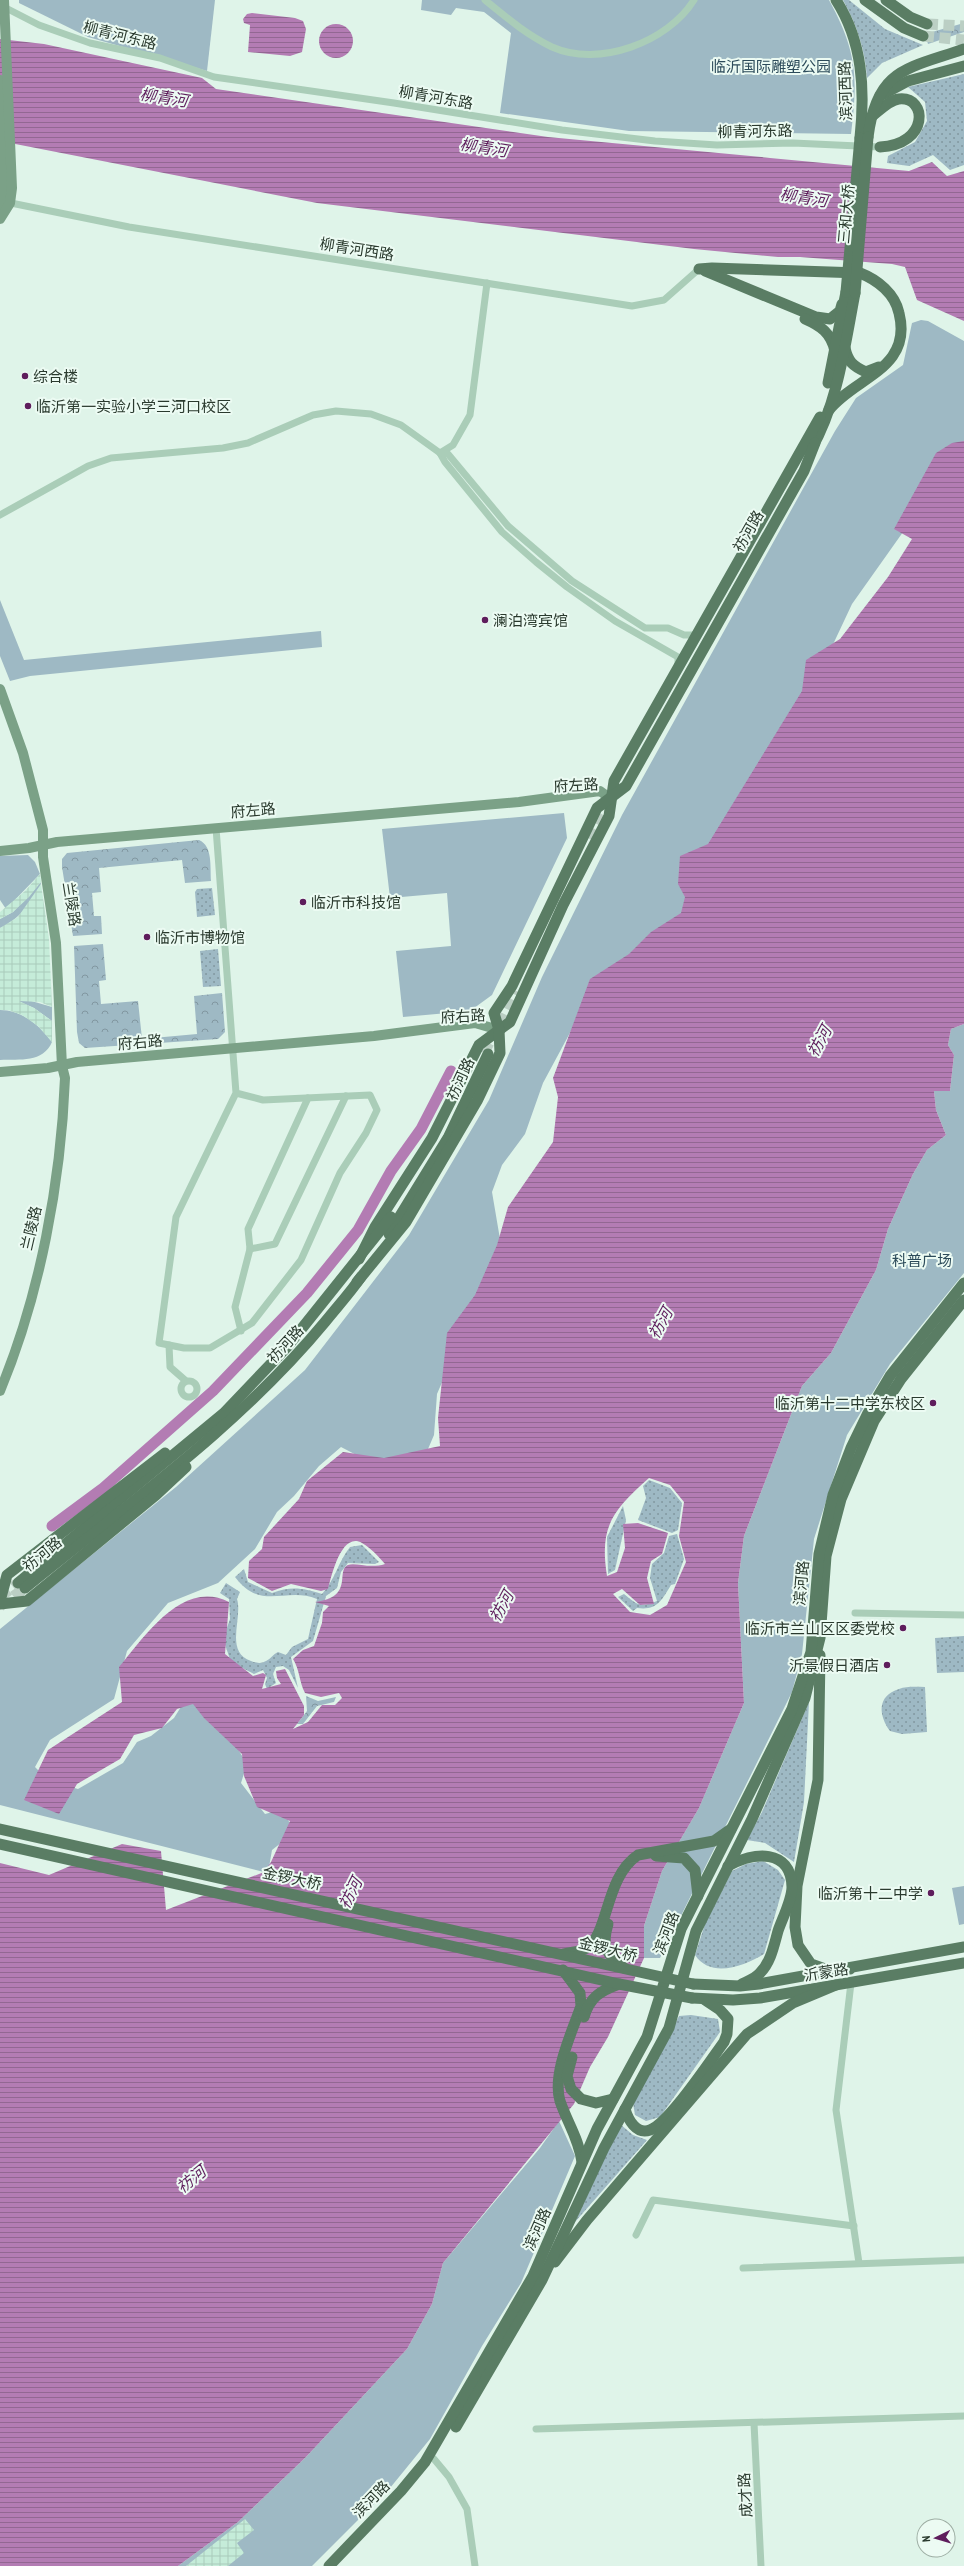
<svg xmlns="http://www.w3.org/2000/svg" width="964" height="2566" viewBox="0 0 964 2566" font-family="'PT Sans Narrow','Noto Sans SC',sans-serif">
	<style>
		.grass { fill: url(#grass-dots) }
		.forest { fill: url(#forest-crowns) }
		.park { fill: #9eb9c4 }
		.plaza { fill: url(#plaza-grid) }
		.water { fill: url(#water-rules); fill-rule: evenodd }
		.lines { fill: none; stroke-linecap: round; stroke-linejoin: round }
		.river { stroke: #b37cb3; stroke-width: 11 }
		.primary-tunnel { stroke: #bbcfc4; stroke-width: 11; stroke-dasharray: 11 5.5; stroke-linecap: butt }
		.street { stroke: #aacdb8; stroke-width: 7 }
		.secondary { stroke: #7ba187; stroke-width: 10 }
		.primary { stroke: #5a7d64; stroke-width: 11 }
		.primary-bridge { stroke: #5a7d64; stroke-width: 11 }
		.poi-dot { fill: #5e1d5c; stroke: #ecfbf3; stroke-width: 1.5 }
		.labels { text-anchor: middle; dominant-baseline: central; stroke-width: 4; stroke-linejoin: round; paint-order: stroke }
		.street-label { font-size: 15px; fill: #2a3a2e; stroke: #ecfbf3 }
		.park-label { font-size: 15px; fill: #2c4b5a; stroke: #ecfbf3 }
		.poi-label { font-size: 15px; fill: #2a3a2e; stroke: #ecfbf3; text-anchor: start }
		.water-label { font-size: 16px; font-style: italic; fill: #5e1d5c; stroke: #ecfbf3 }
	</style>
	<defs>
		<pattern id="grass-dots" width="8" height="8" patternUnits="userSpaceOnUse"><rect width="8" height="8" fill="#9eb9c4"/><path d="M2 2h.1M6 6h.1" fill="none" stroke="#8197a0" stroke-width="1.8" stroke-linecap="round"/></pattern>
		<pattern id="forest-crowns" width="20" height="18" patternUnits="userSpaceOnUse"><rect width="20" height="18" fill="#9eb9c4"/><path d="M2 6a3 3 0 1 1 6 0M12 15a3 3 0 1 1 6 0" fill="none" stroke="#8197a0"/></pattern>
		<pattern id="plaza-grid" width="8" height="8" patternUnits="userSpaceOnUse"><rect width="8" height="8" fill="#c5ecd9"/><path d="M0 4h8M4 0v8" fill="none" stroke="#a9cbbb"/></pattern>
		<pattern id="water-rules" width="6" height="5" patternUnits="userSpaceOnUse"><rect width="6" height="5" fill="#b37cb3"/><path d="M0 2.5h6" fill="none" stroke="#926792"/></pattern>
	</defs>
	<rect width="100%" height="100%" fill="#dff4e9"/>
	<g class="grass">
		<path d="M 843,0 L 849,0 L 885,29 L 923,45 L 882,63 L 867,78 C 865,50 857,25 843,0 Z"/>
		<path d="M 964,74 L 964,165 L 950,170 L 933,155 L 909,166 L 887,163 L 888,156 L 915,142 L 927,121 L 925,102 L 908,87 Z"/>
		<path d="M 212,888 L 215,915 L 197,917 L 195,892 L 197,889 Z"/>
		<path d="M 218,949 L 221,986 L 203,987 L 200,951 Z"/>
		<path d="M 649,1480 L 670,1488 L 682,1503 L 678,1530 L 672,1533 L 638,1520 L 646,1498 L 643,1486 Z"/>
		<path d="M 623,1506 L 626,1520 L 615,1570 L 608,1574 L 607,1537 Z"/>
		<path d="M 677,1534 L 684,1559 L 675,1584 L 671,1585 C 662,1600 657,1611 637,1608 L 633,1611 L 618,1597 L 624,1594 C 638,1605 639,1608 657,1601 L 650,1578 L 652,1564 L 664,1553 L 669,1536 Z"/>
		<path d="M 362,1545 L 379,1562 L 375,1564 L 348,1563 L 341,1572 L 337,1588 L 326,1596 L 313,1641 L 291,1657 L 298,1688 L 289,1670 L 283,1666 L 276,1667 L 273,1674 L 276,1683 L 267,1689 L 265,1684 L 267,1678 L 263,1670 L 254,1674 L 231,1662 L 223,1639 L 230,1619 L 229,1599 L 220,1593 L 226,1583 L 240,1592 L 237,1599 C 243,1618 224,1652 251,1661 C 256,1663 261,1664 266,1661 C 271,1659 273,1654 278,1652 L 286,1655 L 292,1647 L 308,1639 L 317,1599 C 286,1586 261,1612 235,1577 L 244,1569 L 248,1582 L 272,1593 C 291,1586 303,1588 322,1594 C 335,1580 338,1562 350,1547 Z"/>
		<path d="M 964,1636 L 964,1672 L 937,1673 L 935,1638 Z"/>
		<path d="M 925,1687 L 927,1732 L 902,1734 L 890,1731 C 879,1716 876,1696 899,1689 C 907,1686 917,1687 925,1687 Z"/>
		<path d="M 809,1702 L 804,1802 L 794,1862 L 765,1843 L 747,1840 L 762,1812 Z"/>
		<path d="M 763,1861 L 778,1870 L 785,1880 L 764,1954 C 744,1966 711,1979 695,1955 L 705,1924 L 732,1871 L 746,1864 Z"/>
		<path d="M 691,2015 L 718,2019 L 720,2032 L 660,2117 L 646,2121 L 635,2115 L 633,2103 L 679,2016 Z"/>
		<path d="M 620,2124 L 633,2135 L 647,2140 L 575,2222 Z"/>
	</g>
	<g class="forest">
		<path d="M 964,23 L 964,32 L 928,44 L 925,34 Z"/>
		<path d="M 199,840 C 213,846 210,867 211,881 L 185,883 L 182,860 L 99,868 L 101,892 L 92,893 L 94,916 L 101,916 L 102,934 L 73,936 L 62,867 L 62,859 L 67,853 Z"/>
		<path d="M 103,944 L 106,980 L 99,981 L 101,1004 L 138,1001 L 142,1039 L 197,1034 L 194,996 L 222,993 L 225,1032 L 218,1039 L 85,1048 L 79,1043 L 77,1032 L 74,946 Z"/>
		<path d="M 306,1696 L 318,1701 L 336,1697 L 334,1702 L 317,1706 L 303,1724 L 297,1724 L 307,1711 Z"/>
	</g>
	<g class="park">
		<path d="M 19,0 L 215,0 L 207,71 L 88,37 L 19,3 Z"/>
		<path d="M 422,0 L 829,0 C 857,51 858,77 851,134 L 629,131 L 500,113 L 511,33 L 484,12 L 456,8 L 451,15 L 421,10 Z"/>
		<path d="M 921,320 L 928,321 L 964,341 L 964,446 L 852,604 L 813,687 L 689,909 L 593,990 L 543,1083 L 525,1134 L 502,1165 L 492,1192 L 501,1245 L 437,1394 L 434,1435 L 425,1456 L 368,1461 L 341,1447 L 319,1466 L 294,1496 L 277,1512 L 255,1549 L 218,1583 L 168,1603 L 127,1651 L 114,1699 L 50,1740 L 35,1767 L 49,1781 L 78,1789 L 123,1763 L 137,1742 L 151,1736 L 174,1718 L 184,1702 L 194,1699 L 224,1726 L 247,1764 L 241,1783 L 265,1814 L 284,1809 L 291,1827 L 286,1839 L 272,1850 L 268,1873 L 0,1805 L 0,1629 L 176,1487 L 305,1370 L 409,1235 L 489,1100 L 542,977 L 622,815 L 835,431 L 856,398 L 903,365 L 912,323 Z"/>
		<path d="M 0,600 L 24,660 L 321,631 L 322,647 L 30,676 L 10,681 L 0,656 Z"/>
		<path d="M 564,813 L 567,838 L 492,995 L 470,1011 L 403,1017 L 396,951 L 451,946 L 447,893 L 390,898 L 382,829 Z"/>
		<path d="M 28,855 L 35,862 L 40,874 L 6,909 L 0,900 L 0,856 Z"/>
		<path d="M 41,882 C 41,896 13,924 0,928 L 0,919 L 13,912 Z"/>
		<path d="M 28,1000 L 52,1007 L 52,1021 L 34,1008 L 18,1001 Z"/>
		<path d="M 0,1010 C 22,1010 39,1025 52,1042 C 43,1063 20,1059 0,1060 Z"/>
		<path d="M 964,1024 L 964,1273 L 890,1364 L 847,1435 L 814,1539 L 802,1654 L 792,1692 L 660,1958 L 644,1958 L 644,1926 L 662,1871 L 699,1808 L 744,1703 L 738,1583 L 744,1536 L 802,1386 L 831,1353 L 876,1270 L 888,1229 L 913,1174 L 927,1150 L 946,1135 L 936,1110 L 934,1091 L 950,1091 L 954,1055 L 948,1045 L 951,1029 Z"/>
		<path d="M 964,1886 L 964,1924 L 959,1925 L 952,1888 Z"/>
		<path d="M 559,2121 L 575,2156 L 521,2283 L 482,2346 L 430,2439 L 390,2488 L 312,2566 L 178,2566 L 238,2522 L 306,2457 L 407,2349 L 432,2304 L 443,2263 L 540,2148 Z"/>
	</g>
	<g class="plaza">
		<path d="M 40,874 L 41,882 L 29,897 L 13,912 L 0,919 L 0,912 L 25,891 Z"/>
		<path d="M 41,884 L 49,939 L 52,1007 L 40,1002 L 19,1001 L 34,1008 L 52,1021 L 52,1042 L 38,1026 L 22,1015 L 8,1010 L 0,1010 L 0,928 L 18,917 Z"/>
		<path d="M 245,2519 L 254,2530 L 237,2543 L 244,2553 L 228,2566 L 186,2566 Z"/>
	</g>
	<g class="water">
		<path d="M 252,13 L 295,18 L 303,21 L 306,29 L 302,52 L 290,56 L 248,52 L 250,25 L 244,23 L 243,19 L 247,14 Z"/>
		<circle cx="336" cy="41" r="17"/>
		<path d="M 0,39 L 44,44 L 202,78 L 216,89 L 548,137 L 909,171 L 932,162 L 947,176 L 964,171 L 964,321 L 917,300 L 905,267 L 892,264 L 800,257 L 778,257 L 694,249 L 317,203 L 0,141 Z"/>
		<path d="M 964,441 L 964,1024 L 951,1029 L 948,1045 L 954,1055 L 950,1091 L 934,1091 L 936,1110 L 946,1135 L 927,1150 L 913,1174 L 888,1229 L 876,1270 L 831,1353 L 802,1386 L 744,1536 L 738,1583 L 744,1703 L 699,1808 L 662,1871 L 644,1926 L 644,1958 L 608,2037 L 590,2067 L 574,2104 L 443,2263 L 432,2304 L 407,2349 L 306,2457 L 238,2522 L 178,2566 L 0,2566 L 0,1863 L 49,1875 L 122,1844 L 161,1851 L 166,1910 L 264,1872 L 271,1862 L 290,1821 L 257,1807 L 244,1776 L 242,1754 L 204,1718 L 193,1704 L 177,1709 L 162,1728 L 134,1735 L 120,1759 L 77,1784 L 59,1814 L 24,1800 L 48,1750 L 122,1702 L 119,1667 C 144,1637 183,1578 229,1602 L 225,1654 L 253,1676 L 263,1673 L 266,1675 L 262,1689 L 281,1684 L 277,1678 L 276,1671 L 285,1669 L 304,1706 L 304,1715 L 293,1729 L 308,1722 L 322,1705 L 335,1705 L 342,1698 L 339,1693 L 321,1697 L 305,1693 C 299,1682 300,1670 293,1659 L 303,1650 L 314,1646 L 322,1623 L 323,1612 L 329,1606 L 315,1602 C 355,1597 335,1571 348,1565 C 355,1562 370,1569 385,1564 C 378,1556 372,1549 362,1543 C 341,1531 331,1578 328,1589 L 321,1591 L 291,1584 L 272,1591 L 248,1578 L 249,1561 L 262,1549 L 264,1537 L 299,1499 L 307,1481 L 343,1452 L 384,1458 L 440,1446 L 438,1418 L 447,1333 L 475,1295 L 497,1245 L 508,1207 L 553,1142 L 558,1097 L 553,1078 L 590,979 L 629,954 L 651,932 L 681,913 L 685,897 L 678,884 L 680,856 L 708,844 L 802,691 L 806,660 L 840,639 L 888,577 L 912,539 L 894,529 L 936,453 L 952,443 ZM 649,1478 L 670,1485 L 684,1502 L 679,1536 L 686,1562 L 667,1605 L 650,1615 L 630,1612 L 613,1594 L 622,1589 L 640,1605 L 654,1604 L 647,1578 L 651,1561 L 662,1554 L 668,1533 L 638,1523 L 623,1524 L 625,1548 L 617,1572 L 607,1576 C 599,1526 613,1510 649,1478 Z"/>
	</g>
	<g class="lines">
		<path class="river" d="M 52,1526 L 102,1489 L 213,1391 L 307,1293 L 358,1230 L 391,1171 L 421,1129 L 451,1071"/>
		<g class="primary-tunnel">
			<path d="M 927,24 L 964,26"/>
			<path d="M 923,36 L 964,40"/>
			<path d="M 588,838 L 609,798"/>
			<path d="M 484,1053 L 514,990"/>
			<path d="M 0,1597 L 18,1583"/>
			<path d="M 0,1606 L 25,1588"/>
		</g>
		<g class="street">
			<path d="M 485,0 C 507,18 527,35 552,47 C 599,68 668,42 694,0"/>
			<path d="M 2,6 L 39,25 L 90,43 L 160,58 L 214,77 L 394,103 L 562,130 L 655,141 L 717,145 L 793,143 L 880,147"/>
			<path d="M 6,202 L 129,227 L 632,306 L 664,300 L 699,269"/>
			<path d="M 440,453 L 445,462 L 502,532 L 536,562 L 567,587 L 615,621 L 678,657 L 678,665"/>
			<path d="M 440,453 L 453,445 L 470,415 L 487,283"/>
			<path d="M 0,515 L 88,466 L 111,458 L 223,448 L 248,443 L 313,415 L 336,411 L 371,414 L 401,425 L 440,453 L 448,454 L 508,526 L 572,581 L 645,628 L 668,628 L 684,635 L 695,635"/>
			<path d="M 216,828 L 236,1093 L 176,1217 L 159,1343 L 184,1348 L 210,1348 L 252,1323 L 301,1260 L 340,1173 L 366,1133 L 377,1110 L 370,1095 L 263,1100 L 236,1093"/>
			<path d="M 250,1249 L 275,1244 L 346,1096"/>
			<path d="M 241,1331 L 235,1307 L 250,1249 L 248,1229 L 308,1098"/>
			<path d="M 169,1345 L 170,1367 L 186,1381"/>
			<circle cx="189" cy="1389" r="8"/>
			<path d="M 855,1613 L 964,1615"/>
			<path d="M 851,1983 L 836,2110 L 859,2263"/>
			<path d="M 636,2235 L 653,2200 L 854,2226"/>
			<path d="M 743,2268 L 964,2260"/>
			<path d="M 754,2423 L 761,2566"/>
			<path d="M 536,2429 L 964,2416"/>
			<path d="M 434,2459 L 449,2477 L 467,2509 L 475,2566"/>
		</g>
		<g class="secondary">
			<path d="M 0,80 L 5,188 L 0,205"/>
			<path d="M 0,219 L 10,203 L 12,188 L 4,0"/>
			<path d="M 0,689 L 23,753 L 43,830 L 43,857 L 56,943 L 62,1066 L 65,1078 C 61,1182 40,1295 0,1391"/>
			<path d="M 0,851 L 29,848 L 57,842 L 519,802 L 600,791 L 611,799"/>
			<path d="M 0,1072 L 48,1068 L 77,1062 L 374,1036 L 475,1023 L 499,1030"/>
		</g>
		<g class="primary">
			<path d="M 836,0 C 863,42 865,90 860,138"/>
			<path d="M 865,0 L 904,28 L 923,36"/>
			<path d="M 886,0 L 910,17 L 927,24"/>
			<path d="M 880,96 L 908,81 L 964,66"/>
			<path d="M 871,117 C 879,111 889,100 899,99 C 928,96 929,145 880,147"/>
			<path d="M 868,137 C 877,68 907,69 964,49"/>
			<path d="M 699,269 L 712,268 L 860,273 C 878,280 895,294 899,313 C 913,369 855,377 829,410"/>
			<path d="M 705,271 L 816,317 L 830,319 L 840,311 L 842,304"/>
			<path d="M 805,319 C 821,326 831,333 835,351"/>
			<path d="M 845,348 C 848,362 853,366 866,372 L 879,367"/>
			<path d="M 828,383 L 846,292"/>
			<path d="M 811,450 C 838,403 845,345 855,293"/>
			<path d="M 389,1234 L 448,1138 L 488,1054"/>
			<path d="M 359,1259 L 375,1227 L 432,1138 L 479,1045 L 510,1022 L 563,905 L 609,816 L 614,781 L 820,417"/>
			<path d="M 357,1282 L 406,1222 L 477,1101 L 500,1053 L 499,1030 L 494,1013 L 512,986 L 597,808 L 626,786 L 804,471 L 815,443"/>
			<path d="M 18,1583 L 224,1413 L 287,1347 L 391,1217"/>
			<path d="M 25,1588 C 128,1504 240,1425 325,1322 C 337,1307 350,1293 361,1277"/>
			<path d="M 0,1601 L 7,1575 L 165,1453"/>
			<path d="M 0,1604 L 27,1601 L 156,1495 L 186,1467"/>
			<path d="M 820,1655 L 818,1780 L 797,1886 L 795,1927 L 798,1945 L 811,1964 L 825,1969 L 850,1969"/>
			<path d="M 656,1856 L 684,1858 L 695,1870 L 698,1896"/>
			<path d="M 728,1866 C 753,1852 791,1848 792,1887 C 792,1900 782,1919 778,1931 C 774,1945 771,1962 760,1973 C 756,1978 748,1981 742,1984"/>
			<path d="M 608,1924 C 601,1948 606,1953 624,1968"/>
			<path d="M 563,1954 C 571,1952 580,1952 587,1948 C 609,1933 605,1877 638,1855 L 714,1841 L 731,1829"/>
			<path d="M 563,1970 L 580,1993 L 581,2006 C 572,2032 552,2074 560,2101 C 567,2122 579,2139 582,2162"/>
			<path d="M 693,1984 L 740,1986 L 759,1984 L 964,1947"/>
			<path d="M 692,1998 L 733,2000 L 760,1998 L 964,1963"/>
			<path d="M 584,2017 C 590,1997 600,1991 619,1984"/>
			<path d="M 572,2057 L 567,2076 L 571,2089 L 581,2099 L 596,2103 L 613,2099"/>
			<path d="M 625,2109 C 628,2119 636,2135 650,2130 C 669,2123 710,2061 724,2042 L 727,2034 L 728,2019 L 720,2010 L 705,2000"/>
			<path d="M 555,2262 L 587,2220 L 747,2034 L 793,2003 L 836,1985"/>
			<path d="M 456,2427 L 542,2280 L 604,2148 L 669,2028 L 696,1931 L 752,1819 L 805,1698 L 820,1638 L 826,1556 L 841,1499 L 874,1421 L 901,1379 L 964,1300"/>
			<path d="M 329,2566 L 401,2491 L 425,2462 L 533,2276 L 597,2129 L 647,2037 L 681,1929 L 792,1709 L 811,1652 L 819,1554 L 833,1495 L 851,1448 L 868,1413 L 890,1376 L 964,1283"/>
		</g>
		<g class="primary-bridge">
			<path d="M 846,292 L 860,138"/>
			<path d="M 855,293 L 868,137"/>
			<path d="M 0,1829 L 693,1984"/>
			<path d="M 0,1844 L 619,1984 L 692,1998"/>
		</g>
	</g>
	<g class="poi-dot">
		<circle cx="25" cy="376" r="4"/>
		<circle cx="28" cy="406" r="4"/>
		<circle cx="485" cy="620" r="4"/>
		<circle cx="303" cy="902" r="4"/>
		<circle cx="147" cy="937" r="4"/>
		<circle cx="933" cy="1403" r="4"/>
		<circle cx="903" cy="1628" r="4"/>
		<circle cx="887" cy="1665" r="4"/>
		<circle cx="931" cy="1893" r="4"/>
	</g>
	<g class="labels">
		<g class="street-label">
			<text transform="translate(120 35) rotate(14)">柳青河东路</text>
			<text transform="translate(845 91) rotate(-92)">滨河西路</text>
			<text transform="translate(436 97) rotate(10)">柳青河东路</text>
			<text transform="translate(755 131) rotate(-1)">柳青河东路</text>
			<text transform="translate(846 214) rotate(-85)">三和大桥</text>
			<text transform="translate(357 249) rotate(9)">柳青河西路</text>
			<text transform="translate(748 531) rotate(-60)">祊河路</text>
			<text transform="translate(576 785) rotate(-3)">府左路</text>
			<text transform="translate(253 810) rotate(-5)">府左路</text>
			<text transform="translate(72 904) rotate(81)">兰陵路</text>
			<text transform="translate(463 1016) rotate(-3)">府右路</text>
			<text transform="translate(140 1042) rotate(-5)">府右路</text>
			<text transform="translate(460 1079) rotate(-65)">祊河路</text>
			<text transform="translate(31 1228) rotate(-77)">兰陵路</text>
			<text transform="translate(285 1344) rotate(-47)">祊河路</text>
			<text transform="translate(42 1554) rotate(-39)">祊河路</text>
			<text transform="translate(801 1583) rotate(-85)">滨河路</text>
			<text transform="translate(292 1878) rotate(12)">金锣大桥</text>
			<text transform="translate(666 1933) rotate(-69)">滨河路</text>
			<text transform="translate(608 1949) rotate(14)">金锣大桥</text>
			<text transform="translate(826 1972) rotate(-9)">沂蒙路</text>
			<text transform="translate(537 2229) rotate(-66)">滨河路</text>
			<text transform="translate(745 2495) rotate(-93)">成才路</text>
			<text transform="translate(371 2499) rotate(-46)">滨河路</text>
		</g>
		<g class="park-label">
			<text x="771" y="66">临沂国际雕塑公园</text>
			<text x="922" y="1260">科普广场</text>
		</g>
		<g class="poi-label">
			<text x="33" y="376">综合楼</text>
			<text x="36" y="406">临沂第一实验小学三河口校区</text>
			<text x="493" y="620">澜泊湾宾馆</text>
			<text x="311" y="902">临沂市科技馆</text>
			<text x="155" y="937">临沂市博物馆</text>
			<text x="925" y="1403" text-anchor="end">临沂第十二中学东校区</text>
			<text x="895" y="1628" text-anchor="end">临沂市兰山区区委党校</text>
			<text x="879" y="1665" text-anchor="end">沂景假日酒店</text>
			<text x="923" y="1893" text-anchor="end">临沂第十二中学</text>
		</g>
		<g class="water-label">
			<text transform="translate(164 97) rotate(9)">柳青河</text>
			<text transform="translate(484 147) rotate(9)">柳青河</text>
			<text transform="translate(804 197) rotate(9)">柳青河</text>
			<text transform="translate(819 1041) rotate(-61)">祊河</text>
			<text transform="translate(660 1323) rotate(-61)">祊河</text>
			<text transform="translate(501 1606) rotate(-61)">祊河</text>
			<text transform="translate(350 1893) rotate(-63)">祊河</text>
			<text transform="translate(191 2179) rotate(-39)">祊河</text>
		</g>
	</g>
	<g transform="translate(936 2538) rotate(265)"><circle r="19" fill="#ecfbf3" stroke="#9eaea4"/>
	<path d="M0-3L7 15L0 10L-7 15Z" fill="#5e1d5c"/>
	<text y="-6" font-size="11" font-weight="bold" text-anchor="middle" fill="#2a3a2e">N</text>
	</g>
</svg>
